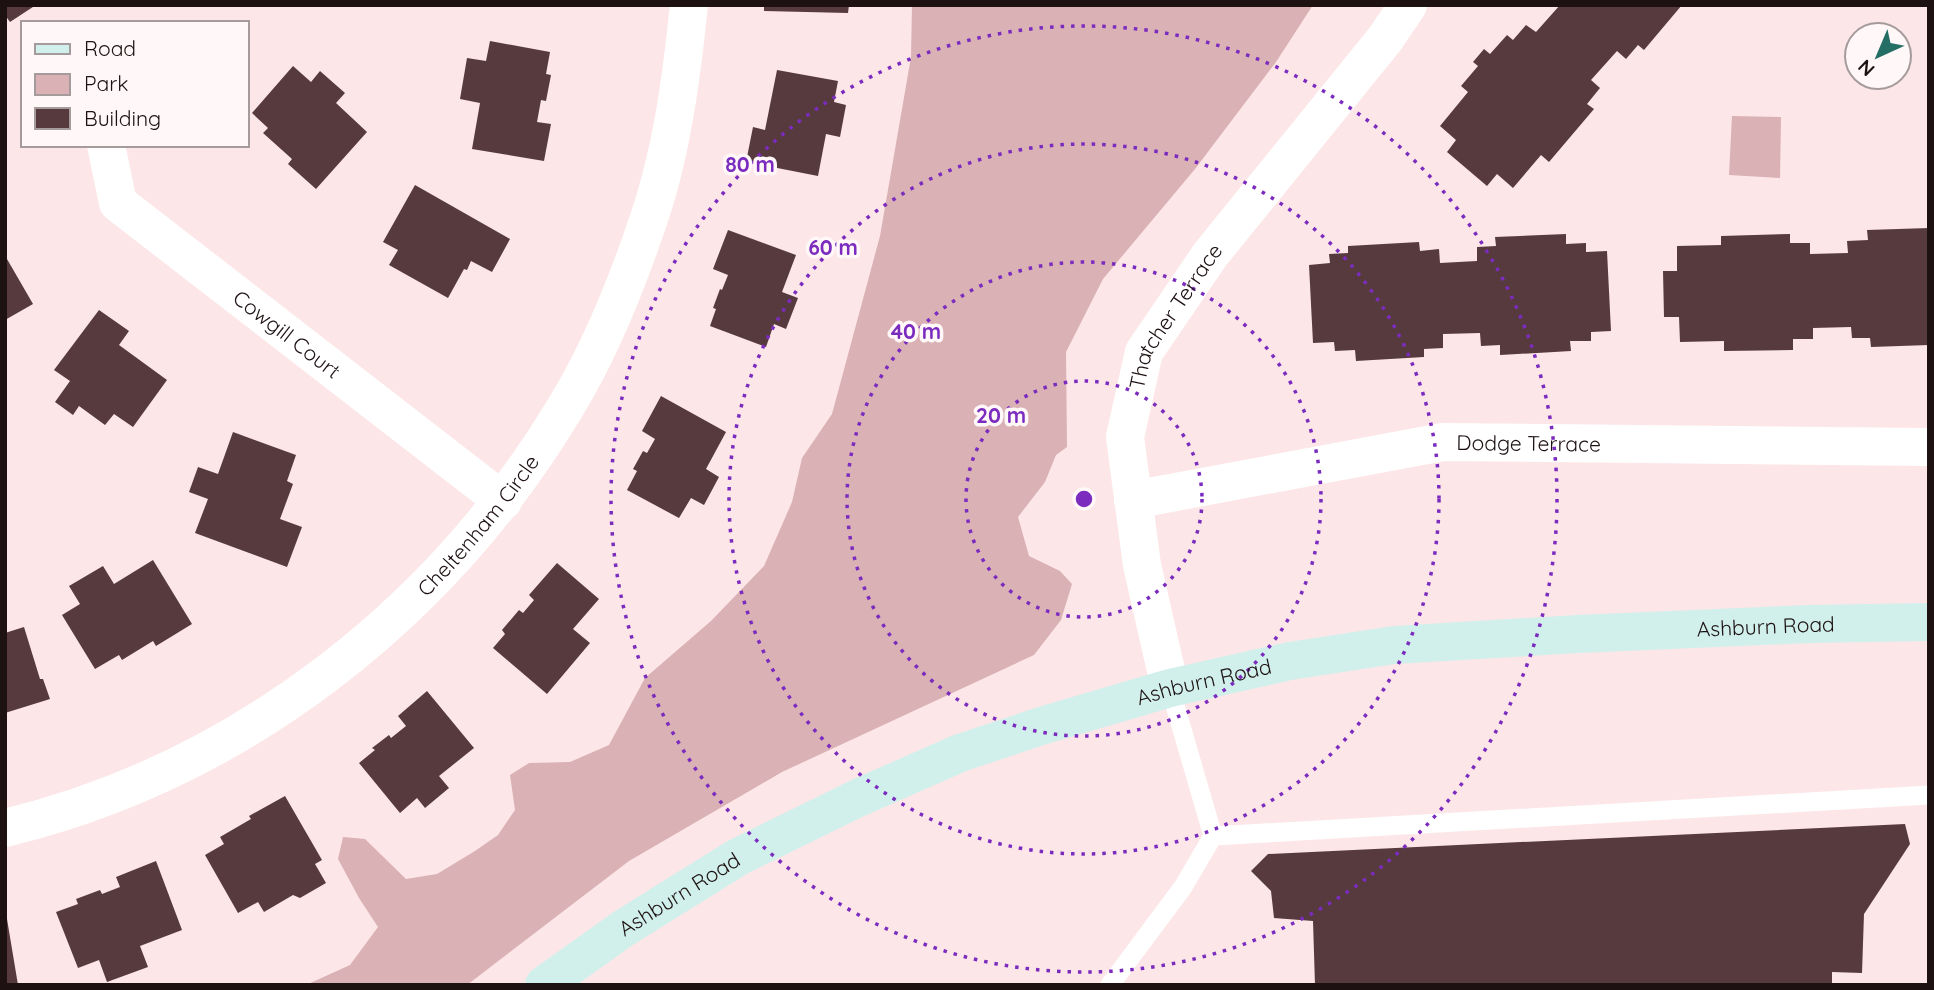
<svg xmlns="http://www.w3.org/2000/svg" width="1934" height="990" viewBox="0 0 1934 990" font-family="Quicksand,sans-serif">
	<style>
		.green { fill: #dab1b4 }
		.building { fill: #573a3d }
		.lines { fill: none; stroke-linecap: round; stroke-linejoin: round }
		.lane { stroke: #fff; stroke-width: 19 }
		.street { stroke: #fff; stroke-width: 38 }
		.secondary { stroke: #d1f0ec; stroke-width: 38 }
		.ring { fill: none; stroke: #7b2cbf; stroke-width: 3.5; stroke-dasharray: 3.5 7 }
		.labels { text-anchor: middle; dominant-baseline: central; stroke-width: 7; stroke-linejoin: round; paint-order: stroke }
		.street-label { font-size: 21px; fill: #1d1112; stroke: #fff7f8 }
		.centre { fill: #7b2cbf; stroke: #fff7f8; stroke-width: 3.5 }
		.ring-label { font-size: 21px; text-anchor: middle; font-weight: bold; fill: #7b2cbf; stroke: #fff7f8; stroke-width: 7; stroke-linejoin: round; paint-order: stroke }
	</style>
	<rect width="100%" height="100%" fill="#fce6e7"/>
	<g class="green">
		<path d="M 912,5 L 1313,5 L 1276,62 L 1195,169 L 1103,279 L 1066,352 L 1067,447 L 1056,455 L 1045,482 L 1018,517 L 1029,556 L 1060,571 L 1072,584 L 1061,620 L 1034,655 L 782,772 L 629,861 L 467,985 L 306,985 L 350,965 L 378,927 L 359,898 L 338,859 L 343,837 L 365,839 L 406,879 L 437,874 L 475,851 L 498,835 L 515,810 L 510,775 L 529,763 L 570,762 L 609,745 L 645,678 L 711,621 L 764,566 L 792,502 L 802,458 L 832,414 L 880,236 L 911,57 Z"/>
		<path d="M 1732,116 L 1781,117 L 1780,178 L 1729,175 Z"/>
	</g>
	<g class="building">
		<path d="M 5,5 L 36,5 L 10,22 L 5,15 Z"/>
		<path d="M 764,5 L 849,5 L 848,13 L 764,11 Z"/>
		<path d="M 1560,5 L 1682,5 L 1644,50 L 1638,45 L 1626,59 L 1617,51 L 1591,80 L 1600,88 L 1587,104 L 1594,109 L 1549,162 L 1541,155 L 1513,188 L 1497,174 L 1487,186 L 1447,152 L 1456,140 L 1440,126 L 1468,92 L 1461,86 L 1478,66 L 1473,62 L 1484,49 L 1490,54 L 1507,35 L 1513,40 L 1526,25 L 1536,32 Z"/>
		<path d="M 490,41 L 550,52 L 546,74 L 551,75 L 546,101 L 541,100 L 537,122 L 551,124 L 544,161 L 472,149 L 480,103 L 460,99 L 467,58 L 486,61 Z"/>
		<path d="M 293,66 L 311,82 L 320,71 L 345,93 L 336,103 L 367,132 L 316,189 L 288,164 L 292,159 L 263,133 L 268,128 L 252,113 Z"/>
		<path d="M 777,70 L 838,81 L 834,102 L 846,105 L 840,137 L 826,134 L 818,176 L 746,162 L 753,127 L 765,130 Z"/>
		<path d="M 415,185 L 510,239 L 492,272 L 471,261 L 467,270 L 464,269 L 448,298 L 389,265 L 398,250 L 383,242 Z"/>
		<path d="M 1929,228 L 1929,345 L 1871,347 L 1870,338 L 1852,338 L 1851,327 L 1813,328 L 1813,339 L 1793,339 L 1793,350 L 1724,351 L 1724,341 L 1680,342 L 1679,317 L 1664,317 L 1663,271 L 1677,271 L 1677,246 L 1721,245 L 1721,236 L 1790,234 L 1790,243 L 1810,243 L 1810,254 L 1848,253 L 1847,241 L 1868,240 L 1867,230 Z"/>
		<path d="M 728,230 L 796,255 L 782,292 L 798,298 L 786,329 L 774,324 L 766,347 L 710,326 L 716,309 L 713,308 L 720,289 L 722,290 L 728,275 L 713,269 Z"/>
		<path d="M 1566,234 L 1566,244 L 1586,243 L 1586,252 L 1607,251 L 1611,331 L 1591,332 L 1591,341 L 1570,341 L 1571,351 L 1500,355 L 1500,345 L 1481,346 L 1480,333 L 1443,334 L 1443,348 L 1424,349 L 1424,357 L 1356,361 L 1355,350 L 1335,351 L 1334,342 L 1313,343 L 1309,265 L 1330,263 L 1329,254 L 1348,253 L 1348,246 L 1419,242 L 1420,251 L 1439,249 L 1440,263 L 1477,261 L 1477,247 L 1496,246 L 1495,237 Z"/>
		<path d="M 7,259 L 33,304 L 5,320 L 5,260 Z"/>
		<path d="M 99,310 L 129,331 L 119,345 L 167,380 L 133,427 L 114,414 L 105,425 L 79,406 L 73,415 L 55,402 L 70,381 L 54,370 Z"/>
		<path d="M 661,396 L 726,432 L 706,469 L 719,477 L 704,505 L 691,498 L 679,518 L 627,490 L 637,471 L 633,469 L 643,451 L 647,453 L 655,439 L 642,431 Z"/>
		<path d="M 233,432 L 296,455 L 287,481 L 293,484 L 280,519 L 302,527 L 287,567 L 195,533 L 208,499 L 189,492 L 198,467 L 218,474 Z"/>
		<path d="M 153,560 L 192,624 L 156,646 L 153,641 L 122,660 L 119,655 L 95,669 L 62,615 L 80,604 L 69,586 L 103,566 L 114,584 Z"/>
		<path d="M 557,563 L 599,599 L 573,629 L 590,643 L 547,694 L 493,648 L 505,634 L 502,630 L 519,610 L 523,613 L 534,600 L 529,595 Z"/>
		<path d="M 24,627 L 40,679 L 43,679 L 50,699 L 5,713 L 5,633 Z"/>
		<path d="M 427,691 L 474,748 L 439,776 L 449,788 L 425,808 L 417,798 L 400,813 L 359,763 L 375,750 L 372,748 L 389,735 L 391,738 L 406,726 L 398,716 Z"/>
		<path d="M 285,796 L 322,860 L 315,864 L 326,883 L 300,898 L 293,895 L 264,912 L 258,902 L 238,913 L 205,855 L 224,844 L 220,837 L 251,819 L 249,816 Z"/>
		<path d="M 1905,824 L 1910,844 L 1864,914 L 1862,973 L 1832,972 L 1832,985 L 1315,985 L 1313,921 L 1274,918 L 1271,891 L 1251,871 L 1268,854 Z"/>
		<path d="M 156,861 L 182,930 L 140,946 L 148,967 L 107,982 L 99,960 L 78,968 L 56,912 L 78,904 L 76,899 L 100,890 L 102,894 L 120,887 L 116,877 Z"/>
		<path d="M 5,919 L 7,919 L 18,985 L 5,985 Z"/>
	</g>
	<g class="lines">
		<g class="lane">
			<path d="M 1213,836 L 1929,795"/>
			<path d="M 1110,985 L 1183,887 L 1213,836 L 1170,688"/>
		</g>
		<g class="street">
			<path id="s1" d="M 106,145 L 118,203 L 503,501"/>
			<path id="s2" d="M 1133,500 L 1443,442 L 1929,447"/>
			<path id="s3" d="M 1170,688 L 1142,565 L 1125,437 L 1144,352 L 1210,255 L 1385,39 L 1408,5"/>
			<path id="s4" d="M 5,828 C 240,771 441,614 565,408 C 599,353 624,291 645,230 C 671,158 681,82 689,5"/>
		</g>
		<path class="secondary" id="s5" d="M 544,985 L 624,928 L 738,857 L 860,797 L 960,753 L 1041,726 L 1170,688 L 1290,661 L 1394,645 L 1578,634 L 1810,624 L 1929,622"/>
	</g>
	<g class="ring">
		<circle cx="1084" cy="499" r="118"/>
		<circle cx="1084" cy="499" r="237"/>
		<circle cx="1084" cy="499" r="355"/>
		<circle cx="1084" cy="499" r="473"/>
	</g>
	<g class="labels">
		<g class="street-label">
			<text stroke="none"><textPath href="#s3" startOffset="388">Thatcher Terrace</textPath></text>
			<text stroke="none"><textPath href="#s1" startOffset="273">Cowgill Court</textPath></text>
			<text stroke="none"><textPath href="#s2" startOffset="401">Dodge Terrace</textPath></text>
			<text stroke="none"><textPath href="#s4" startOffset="572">Cheltenham Circle</textPath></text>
			<text stroke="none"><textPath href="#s5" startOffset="1298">Ashburn Road</textPath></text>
			<text stroke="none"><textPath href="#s5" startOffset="732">Ashburn Road</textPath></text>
			<text stroke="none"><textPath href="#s5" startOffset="163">Ashburn Road</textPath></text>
		</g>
	</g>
	<circle cx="1084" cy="499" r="10" class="centre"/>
	<g class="ring-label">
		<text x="750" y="172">80 m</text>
		<text x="833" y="255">60 m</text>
		<text x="916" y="339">40 m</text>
		<text x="1001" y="423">20 m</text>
	</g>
	<rect width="1934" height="990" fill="none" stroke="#1d1112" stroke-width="14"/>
	<rect x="21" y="21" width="228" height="126" fill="#fff7f8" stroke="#a59b9c" stroke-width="2"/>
	<rect x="35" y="44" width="35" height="10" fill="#d1f0ec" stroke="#a59b9c" stroke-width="2"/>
	<text x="84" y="56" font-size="21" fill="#1d1112">Road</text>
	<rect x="35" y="74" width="35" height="21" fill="#dab1b4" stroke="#a59b9c" stroke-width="2"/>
	<text x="84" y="91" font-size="21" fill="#1d1112">Park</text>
	<rect x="35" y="108" width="35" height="21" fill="#573a3d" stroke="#a59b9c" stroke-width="2"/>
	<text x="84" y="126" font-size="21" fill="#1d1112">Building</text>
	<g transform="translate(1878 56) rotate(224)"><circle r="33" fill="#fff7f8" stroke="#a59b9c" stroke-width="2"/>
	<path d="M0-5L12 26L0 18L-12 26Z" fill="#256e66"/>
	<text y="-10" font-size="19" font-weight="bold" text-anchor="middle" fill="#1d1112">N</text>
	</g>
</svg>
